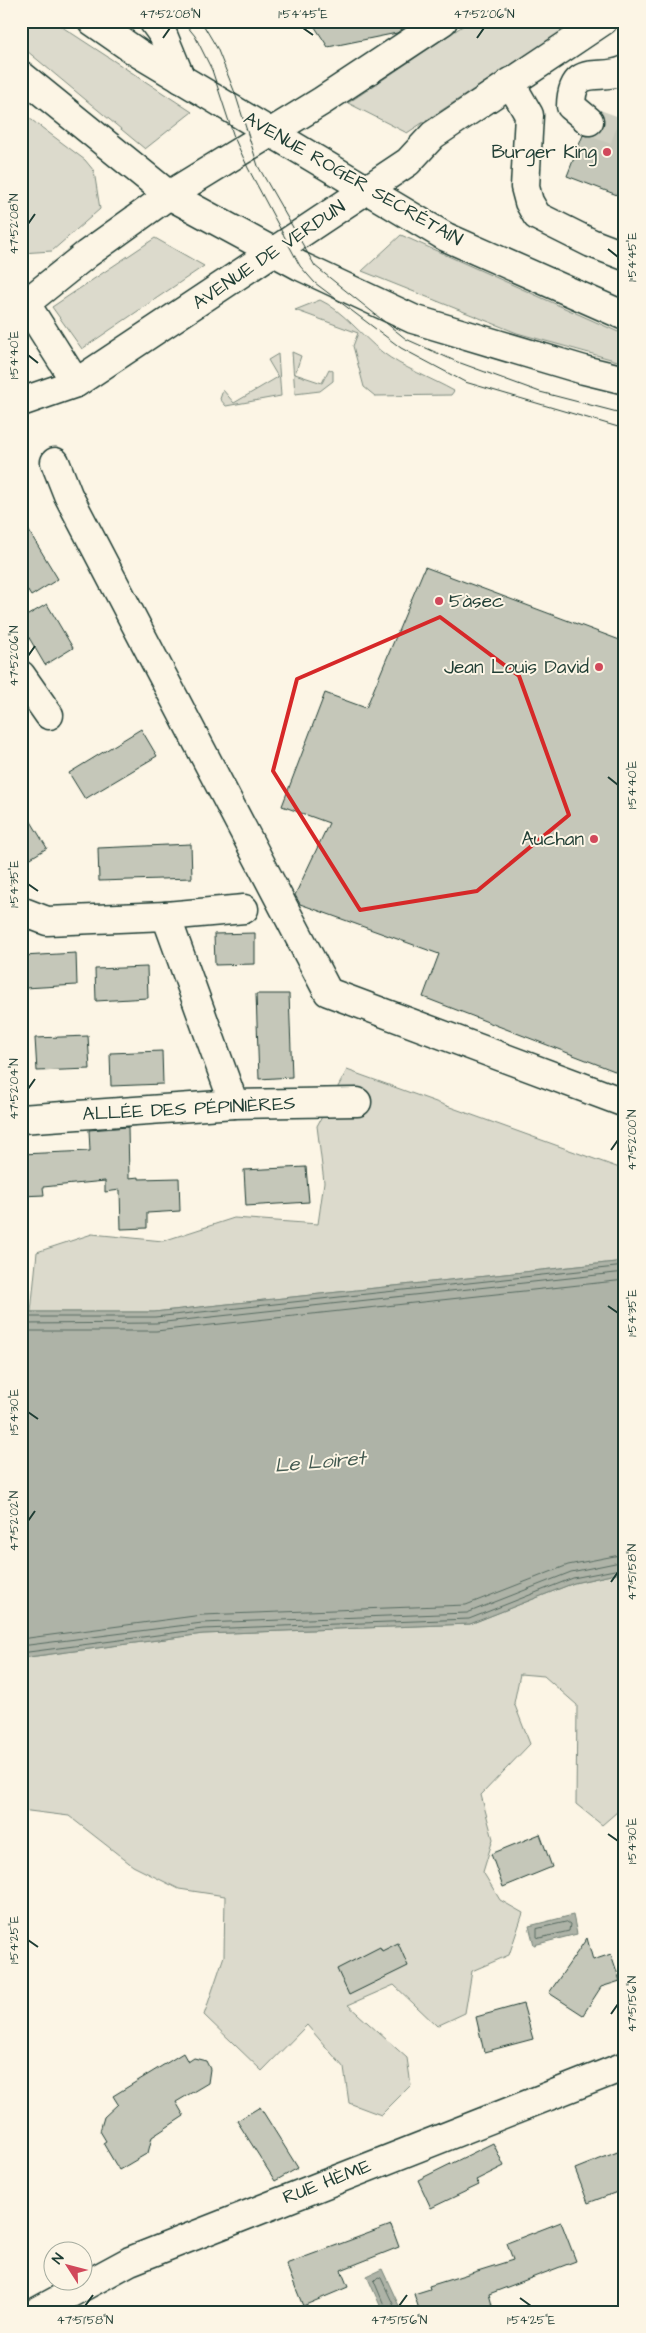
<svg xmlns="http://www.w3.org/2000/svg" width="646" height="2333" viewBox="0 0 646 2333" font-family="'Architects Daughter',sans-serif">
	<style>
		.green { fill: #dcdacc; stroke: #7e8c80 }
		.water { fill: #aeb3a7; stroke: #758479 }
		.lines { fill: none; stroke-linecap: round; stroke-linejoin: round }
		.shore { stroke: #586c62; stroke-width: 1 }
		.building { fill: #c5c7b9; stroke: #1f3d34 }
		.minor-tunnel { stroke: #d0d0c2; stroke-width: 28; stroke-dasharray: 28 14; stroke-linecap: butt }
		.minor-casing { stroke: #1f3d34; stroke-width: 31 }
		.major-casing { stroke: #1f3d34; stroke-width: 31 }
		.minor { stroke: #fcf5e5; stroke-width: 28 }
		.major { stroke: #fcf5e5; stroke-width: 28 }
		.tram { stroke: #1f3d34; stroke-width: 1 }
		.marked { fill: none; stroke: #d62828; stroke-width: 4; stroke-linejoin: round }
		.ticks { fill: none; stroke: #1f3d34; stroke-width: 2 }
		.poi-dot { fill: #d1495b; stroke: #fcf5e5; stroke-width: 2 }
		.labels { text-anchor: middle; dominant-baseline: central; stroke-width: 4; stroke-linejoin: round; paint-order: stroke }
		.poi-label { font-size: 19px; fill: #1f3d34; stroke: #fcf5e5; text-anchor: end }
		.street-label { font-size: 19px; fill: #1f3d34; stroke: #fcf5e5 }
		.water-label { font-size: 20px; font-style: italic; fill: #435a51; stroke: #fcf5e5 }
		.neatline { fill: none; stroke: #1f3d34; stroke-width: 2 }
		.ticks-label { font-size: 12px; text-anchor: middle; fill: #1f3d34 }
	</style>
	<rect width="100%" height="100%" fill="#fcf5e5"/>
	<filter id="ink" filterUnits="userSpaceOnUse"><feTurbulence type="fractalNoise" baseFrequency=".02" numOctaves="2"/><feDisplacementMap in="SourceGraphic" scale="10" xChannelSelector="R" yChannelSelector="G"/><feConvolveMatrix kernelMatrix="1 2 1 2 8 2 1 2 1" color-interpolation-filters="sRGB"/></filter>
	<g filter="url(#ink)">
		<g class="green">
			<path d="M 21,21 L 53,21 L 192,112 L 145,149 L 21,46 Z"/>
			<path d="M 470,21 L 578,21 L 407,133 L 348,103 Z"/>
			<path d="M 21,112 L 85,160 L 94,171 L 100,209 L 52,251 L 21,253 Z"/>
			<path d="M 401,235 L 625,335 L 625,363 L 517,333 L 362,271 Z"/>
			<path d="M 155,238 L 204,266 L 82,349 L 52,307 Z"/>
			<path d="M 320,300 C 342,310 362,336 382,352 C 403,368 431,378 454,391 L 451,395 L 375,396 L 364,387 L 353,346 L 358,333 L 295,310 Z"/>
			<path d="M 292,352 L 301,356 L 295,374 L 322,383 L 329,369 L 333,371 L 333,381 L 320,391 L 295,394 Z"/>
			<path d="M 278,354 L 281,396 L 226,406 L 220,399 L 223,390 L 234,403 L 278,377 L 268,360 Z"/>
			<path d="M 347,1070 L 625,1170 L 625,1261 L 154,1312 L 31,1312 L 37,1252 L 92,1234 L 163,1241 L 234,1218 L 318,1224 L 324,1182 L 317,1126 Z"/>
			<path d="M 625,1572 L 625,1805 L 602,1825 L 576,1804 L 577,1705 L 544,1676 L 520,1674 L 514,1703 L 530,1744 L 481,1795 L 493,1839 L 483,1872 L 500,1900 L 523,1913 L 509,1955 L 472,1971 L 465,2013 L 437,2026 L 394,1985 L 348,2005 L 407,2058 L 411,2085 L 381,2115 L 349,2103 L 344,2068 L 307,2025 L 262,2071 L 204,2015 L 224,1956 L 225,1896 L 179,1889 L 133,1866 L 69,1816 L 21,1810 L 21,1658 L 203,1634 L 470,1624 L 574,1583 Z"/>
		</g>
		<g class="water">
			<path d="M 625,1261 L 625,1572 L 574,1583 L 470,1624 L 203,1634 L 21,1658 L 21,1312 L 154,1312 Z"/>
			<path d="M 573,1915 L 577,1934 L 534,1945 L 529,1926 Z"/>
			<path d="M 382,2269 L 400,2308 L 393,2312 L 383,2312 L 367,2276 Z"/>
		</g>
		<g class="lines">
			<g class="shore">
				<path d="M 21,1317 L 155,1317 L 625,1266"/>
				<path d="M 21,1324 L 156,1323 L 625,1272"/>
				<path d="M 21,1331 L 156,1331 L 625,1280"/>
				<path d="M 21,1639 L 202,1615 L 466,1605 L 568,1565 L 625,1554"/>
				<path d="M 21,1646 L 202,1623 L 467,1613 L 571,1572 L 625,1561"/>
				<path d="M 21,1653 L 203,1629 L 469,1619 L 573,1578 L 625,1568"/>
				<path d="M 567,1922 L 570,1924 L 569,1931 L 540,1938 L 537,1937 L 537,1929 Z"/>
				<path d="M 387,2312 L 374,2281 L 378,2277 L 381,2278 L 394,2306 L 393,2312"/>
			</g>
		</g>
		<g class="building">
			<path d="M 311,21 L 401,21 L 402,29 L 397,33 L 328,47 Z"/>
			<path d="M 604,119 L 625,127 L 625,198 L 567,176 L 583,135 L 594,136 L 601,131 Z"/>
			<path d="M 21,518 L 58,579 L 31,596 L 21,580 Z"/>
			<path d="M 425,567 L 625,642 L 625,1075 L 423,997 L 439,954 L 300,904 L 295,895 L 329,823 L 282,806 L 325,693 L 366,708 Z"/>
			<path d="M 47,604 L 73,648 L 45,665 L 21,624 L 21,619 Z"/>
			<path d="M 141,729 L 157,756 L 85,799 L 69,773 Z"/>
			<path d="M 21,805 L 47,848 L 21,864 Z"/>
			<path d="M 191,844 L 192,878 L 99,881 L 98,848 Z"/>
			<path d="M 255,933 L 255,964 L 215,965 L 214,934 Z"/>
			<path d="M 76,953 L 77,985 L 25,988 L 23,956 Z"/>
			<path d="M 147,967 L 148,998 L 96,1001 L 95,969 Z"/>
			<path d="M 256,994 L 289,994 L 292,1077 L 259,1079 Z"/>
			<path d="M 88,1036 L 90,1069 L 37,1071 L 35,1038 Z"/>
			<path d="M 162,1051 L 163,1084 L 111,1086 L 110,1053 Z"/>
			<path d="M 128,1127 L 129,1178 L 139,1177 L 139,1179 L 179,1178 L 180,1211 L 147,1213 L 147,1228 L 121,1229 L 120,1190 L 105,1192 L 105,1181 L 43,1187 L 44,1195 L 21,1196 L 21,1154 L 90,1151 L 89,1130 Z"/>
			<path d="M 306,1167 L 309,1202 L 246,1206 L 244,1170 Z"/>
			<path d="M 540,1834 L 552,1867 L 503,1887 L 491,1854 Z"/>
			<path d="M 587,1938 L 593,1960 L 611,1954 L 620,1981 L 601,1987 L 583,2015 L 549,1993 Z"/>
			<path d="M 398,1943 L 408,1966 L 349,1995 L 337,1969 L 380,1947 L 382,1951 Z"/>
			<path d="M 523,2004 L 533,2039 L 484,2052 L 476,2017 Z"/>
			<path d="M 183,2053 L 188,2062 L 194,2058 L 206,2061 L 210,2069 L 208,2083 L 176,2102 L 184,2116 L 152,2137 L 148,2153 L 119,2170 L 103,2143 L 106,2141 L 100,2131 L 104,2117 L 118,2104 L 113,2096 Z"/>
			<path d="M 260,2107 L 298,2168 L 275,2181 L 237,2121 Z"/>
			<path d="M 493,2143 L 504,2166 L 476,2180 L 479,2185 L 431,2208 L 418,2180 Z"/>
			<path d="M 625,2149 L 625,2189 L 588,2203 L 575,2169 Z"/>
			<path d="M 561,2222 L 576,2261 L 489,2294 L 492,2305 L 470,2312 L 420,2312 L 414,2294 L 430,2289 L 429,2286 L 513,2260 L 507,2243 Z"/>
			<path d="M 391,2225 L 399,2247 L 341,2270 L 348,2287 L 303,2306 L 286,2264 Z"/>
		</g>
		<g class="lines">
			<path class="minor-tunnel" d="M 589,121 L 625,134"/>
			<defs>
				<g id="minor">
					<path d="M 510,82 L 529,115 L 525,187 L 529,202 L 537,216 L 591,243 L 625,256"/>
					<path d="M 589,121 L 571,106 C 572,61 601,82 625,70"/>
					<path d="M 21,296 L 76,383"/>
					<path d="M 21,307 L 87,254 L 169,195 L 322,101 L 443,21"/>
					<path d="M 21,402 L 76,383 L 408,162 L 433,135 L 603,21"/>
					<path d="M 55,462 L 68,495 L 328,992 L 625,1103"/>
					<path d="M 21,675 L 49,715"/>
					<path d="M 21,911 L 47,921 L 166,916 L 234,1104"/>
					<path d="M 166,916 L 244,909"/>
					<path d="M 21,1119 L 234,1104 L 357,1102"/>
					<path d="M 36,2312 L 130,2261 L 625,2066"/>
				</g>
				<g id="major">
					<path d="M 92,21 L 138,53 L 446,237 L 625,316"/>
					<path d="M 153,21 L 163,35 L 181,79"/>
					<path d="M 21,75 L 169,195 L 300,266 L 413,319 L 584,370 L 625,380"/>
				</g>
			</defs>
			<use href="#minor" class="minor-casing"/>
			<use href="#major" class="major-casing"/>
			<use href="#minor" class="minor"/>
			<use href="#major" class="major"/>
			<g class="tram">
				<path d="M 183,21 L 195,36 L 212,70 L 234,137 L 248,168 L 300,266 L 315,283 L 401,348 L 465,382 L 625,429"/>
				<path d="M 201,21 L 217,48 L 235,93 L 258,166 L 315,266 L 406,339 L 455,361 L 540,392 L 625,414"/>
			</g>
		</g>
	</g>
	<path class="marked" d="M 440,617 L 519,676 L 569,815 L 477,891 L 360,910 L 273,771 L 297,679 Z"/>
	<path class="ticks" d="M 303,28 L 313,35M 163,38 L 170,28M 477,38 L 484,28M 28,224 L 35,214M 608,249 L 618,257M 28,355 L 38,363M 28,656 L 35,646M 608,777 L 618,785M 28,884 L 38,891M 28,1089 L 35,1079M 611,1150 L 618,1140M 608,1306 L 618,1313M 28,1412 L 38,1419M 28,1521 L 35,1511M 611,1582 L 618,1572M 608,1834 L 618,1841M 28,1940 L 38,1947M 611,2014 L 618,2004M 520,2298 L 531,2306M 85,2306 L 93,2295M 399,2306 L 407,2295"/>
	<g class="poi-dot">
		<circle cx="607" cy="152" r="5"/>
		<circle cx="439" cy="601" r="5"/>
		<circle cx="599" cy="667" r="5"/>
		<circle cx="594" cy="839" r="5"/>
	</g>
	<g class="labels">
		<g class="poi-label">
			<text x="597" y="152">Burger King</text>
			<text x="449" y="601" text-anchor="start">5àsec</text>
			<text x="589" y="667">Jean Louis David</text>
			<text x="584" y="839">Auchan</text>
		</g>
		<g class="street-label">
			<text transform="translate(353 179) rotate(30)">AVENUE ROGER SECRÉTAIN</text>
			<text transform="translate(269 255) rotate(-34)">AVENUE DE VERDUN</text>
			<text transform="translate(189 1109) rotate(-3)">ALLÉE DES PÉPINIÈRES</text>
			<text transform="translate(327 2182) rotate(-21)">RUE HÈME</text>
		</g>
		<g class="water-label">
			<text transform="translate(320 1462) rotate(-5)">Le Loiret</text>
		</g>
	</g>
	<rect width="646" height="2333" fill="none" stroke="#fcf5e5" stroke-width="55"/>
	<g transform="translate(68 2266) rotate(306)"><circle r="24" fill="#fcf5e5" stroke="#a4ab9e"/>
	<path d="M0-4L9 19L0 12L-9 19Z" fill="#d1495b"/>
	<text y="-8" font-size="14" font-weight="bold" text-anchor="middle" fill="#1f3d34">N</text>
	</g>
	<rect x="28" y="28" width="590" height="2278" class="neatline"/>
	<g class="ticks-label">
		<text x="170" y="18">47°52'08"N</text>
		<text x="303" y="18">1°54'45"E</text>
		<text x="484" y="18">47°52'06"N</text>
		<text transform="translate(14 224) rotate(-90)" y="4">47°52'08"N</text>
		<text transform="translate(632 257) rotate(-90)" y="4">1°54'45"E</text>
		<text transform="translate(14 355) rotate(-90)" y="4">1°54'40"E</text>
		<text transform="translate(14 656) rotate(-90)" y="4">47°52'06"N</text>
		<text transform="translate(632 785) rotate(-90)" y="4">1°54'40"E</text>
		<text transform="translate(14 884) rotate(-90)" y="4">1°54'35"E</text>
		<text transform="translate(14 1089) rotate(-90)" y="4">47°52'04"N</text>
		<text transform="translate(632 1140) rotate(-90)" y="4">47°52'00"N</text>
		<text transform="translate(632 1313) rotate(-90)" y="4">1°54'35"E</text>
		<text transform="translate(14 1412) rotate(-90)" y="4">1°54'30"E</text>
		<text transform="translate(14 1521) rotate(-90)" y="4">47°52'02"N</text>
		<text transform="translate(632 1572) rotate(-90)" y="4">47°51'58"N</text>
		<text transform="translate(632 1841) rotate(-90)" y="4">1°54'30"E</text>
		<text transform="translate(14 1940) rotate(-90)" y="4">1°54'25"E</text>
		<text transform="translate(632 2004) rotate(-90)" y="4">47°51'56"N</text>
		<text x="85" y="2324">47°51'58"N</text>
		<text x="399" y="2324">47°51'56"N</text>
		<text x="531" y="2324">1°54'25"E</text>
	</g>
</svg>
